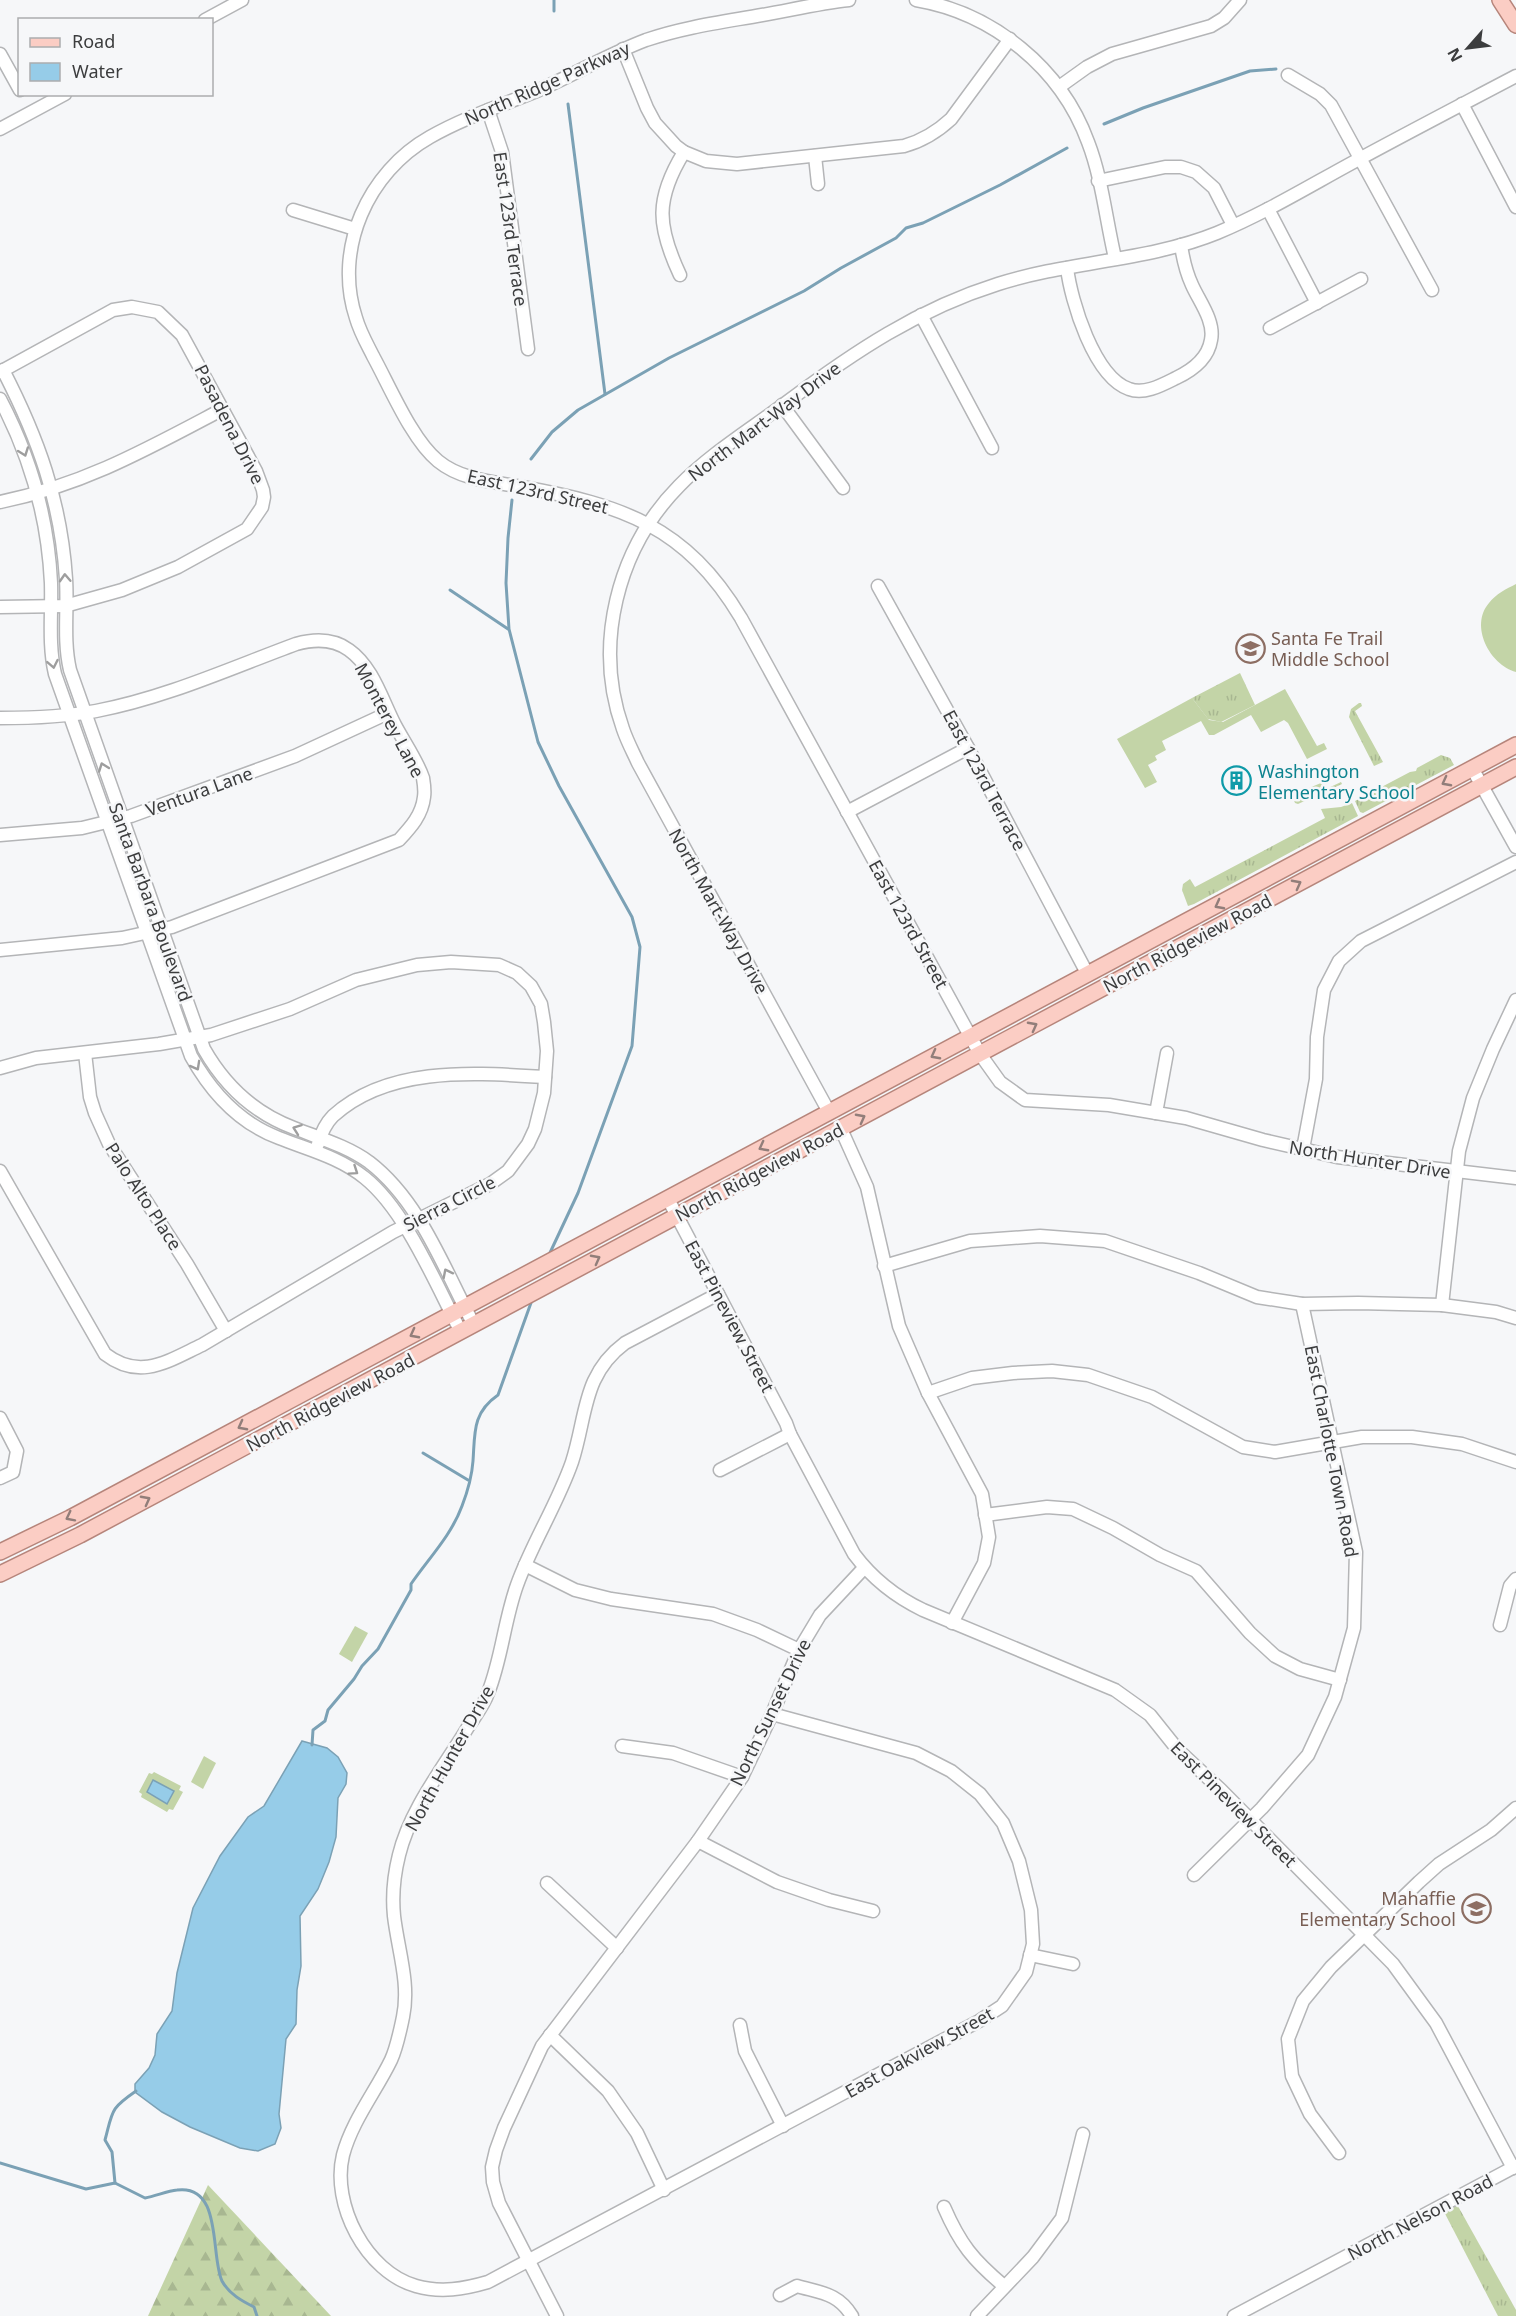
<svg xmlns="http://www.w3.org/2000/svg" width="1516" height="2316" viewBox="0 0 1516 2316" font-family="'Noto Sans',sans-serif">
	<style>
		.grass { fill: url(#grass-tufts) }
		.forest { fill: url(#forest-firs) }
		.pitch { fill: #c3d4a7 }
		.water { fill: #96cce8; stroke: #7ba1b5; stroke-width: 1.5 }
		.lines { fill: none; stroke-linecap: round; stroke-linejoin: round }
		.stream { stroke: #7ba1b5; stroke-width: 3 }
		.minor-casing { stroke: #b4b5b7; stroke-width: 15 }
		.major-casing { stroke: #b6857b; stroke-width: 18 }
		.minor { stroke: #fff; stroke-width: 12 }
		.major { stroke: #fbcdc4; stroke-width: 15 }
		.oneway { stroke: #9e9e9e }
		.oneway2 { stroke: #927e7a }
		.labels { text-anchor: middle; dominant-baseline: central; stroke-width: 5; stroke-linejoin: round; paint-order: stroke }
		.street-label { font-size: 18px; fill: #3c3d3e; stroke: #f6f7f9 }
		.education-label { font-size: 18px; fill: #785e54; stroke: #f6f7f9; text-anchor: start }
		.culture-label { font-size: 18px; fill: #0d838f; stroke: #f6f7f9; text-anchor: start }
	</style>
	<defs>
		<pattern id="grass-tufts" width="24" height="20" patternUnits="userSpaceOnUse" patternTransform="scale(1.5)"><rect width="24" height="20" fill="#c3d4a7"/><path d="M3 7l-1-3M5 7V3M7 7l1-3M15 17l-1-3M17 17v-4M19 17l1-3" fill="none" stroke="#a8b791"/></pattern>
		<pattern id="forest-firs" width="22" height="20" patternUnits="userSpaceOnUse" patternTransform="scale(1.5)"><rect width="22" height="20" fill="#c3d4a7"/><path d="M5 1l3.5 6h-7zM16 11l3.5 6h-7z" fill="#a8b791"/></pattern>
	</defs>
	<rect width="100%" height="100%" fill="#f6f7f9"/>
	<g class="grass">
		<path d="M 1240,673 L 1255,705 L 1221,722 L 1208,719 L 1192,698 Z"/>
		<path d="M 1359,703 L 1361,703 L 1362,706 L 1355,711 L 1383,762 L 1374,766 L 1349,717 L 1351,709 Z"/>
		<path d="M 1441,755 L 1450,758 L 1454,765 L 1363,813 L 1360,812 L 1355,801 L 1410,772 L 1416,771 L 1417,768 Z"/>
		<path d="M 1321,783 L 1326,789 L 1341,782 L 1342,784 L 1298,804 L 1295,803 L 1292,795 Z"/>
		<path d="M 1352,803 L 1358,816 L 1194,904 L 1188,906 L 1182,890 L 1183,884 L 1190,879 L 1195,887 L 1325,818 L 1321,809 L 1341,807 Z"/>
		<path d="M 1454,2199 L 1516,2310 L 1516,2316 L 1498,2316 L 1441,2206 Z"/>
	</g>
	<path class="forest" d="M 208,2185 L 331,2316 L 148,2316 Z"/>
	<g class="pitch">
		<path d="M 1516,584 L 1516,672 C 1490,665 1469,626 1489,603 C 1496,594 1506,589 1516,584 Z"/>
		<path d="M 1285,689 L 1317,746 L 1324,743 L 1327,749 L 1307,759 L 1288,723 L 1284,720 L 1261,732 L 1251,715 L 1214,735 L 1209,735 L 1201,721 L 1162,741 L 1166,750 L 1155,756 L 1157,760 L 1148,765 L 1157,782 L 1145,788 L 1117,739 L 1192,698 L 1209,720 L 1223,722 Z"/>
		<path d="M 355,1626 L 368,1633 L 352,1662 L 339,1654 Z"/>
		<path d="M 204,1756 L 216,1763 L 203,1789 L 191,1782 Z"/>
		<path d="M 154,1772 L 181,1786 L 179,1790 L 183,1792 L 173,1810 L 169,1809 L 167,1812 L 141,1797 L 142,1794 L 139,1792 L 149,1773 L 152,1774 Z"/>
	</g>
	<g class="water">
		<path d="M 302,1741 L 327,1748 L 338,1757 L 347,1773 L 346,1784 L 338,1798 L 336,1837 L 329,1862 L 318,1889 L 300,1916 L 301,1966 L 297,1990 L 296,2024 L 286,2039 L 279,2114 L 281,2128 L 275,2144 L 258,2151 L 240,2148 L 190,2127 L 162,2112 L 135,2092 L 135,2084 L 149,2068 L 155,2055 L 157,2034 L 172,2011 L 177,1973 L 193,1908 L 220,1856 L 248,1817 L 264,1806 Z"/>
		<path d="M 153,1780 L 174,1791 L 167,1804 L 147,1792 Z"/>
	</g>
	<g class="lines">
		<g class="stream">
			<path d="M 554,0 L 554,11"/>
			<path d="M 568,104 L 605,394"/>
			<path d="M 1104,124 L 1143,108 L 1250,71 L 1276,69"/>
			<path d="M 531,459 L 552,432 L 578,410 L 669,358 L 804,291 L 841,268 L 896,238 L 906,228 L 923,223 L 1000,185 L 1067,148"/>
			<path d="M 512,500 L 508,538 L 506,583 L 509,629 L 538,742 L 559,786 L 632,917 L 640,947 L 632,1046 L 578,1193 L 548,1257"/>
			<path d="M 450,590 L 508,629"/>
			<path d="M 423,1453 L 468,1480"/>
			<path d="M 312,1745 L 313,1730 L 325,1721 L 328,1710 L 354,1679 L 362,1666 L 378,1649 L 411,1590 L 411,1584 C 428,1559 451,1536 462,1506 C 467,1493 472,1475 473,1461 C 475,1433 472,1413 498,1395 L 532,1300"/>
			<path d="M 0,2163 L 86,2189 L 115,2183 L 145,2198 C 156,2196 167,2191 177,2190 C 223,2184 210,2255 222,2281 C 229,2294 242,2301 254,2307 L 257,2316"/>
			<path d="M 115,2183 L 112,2152 L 105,2140 C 113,2110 110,2109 136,2091"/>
		</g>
		<defs>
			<g id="minor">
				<path d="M 849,0 C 820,3 791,10 762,15 C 723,22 684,27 646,40 C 609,54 575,74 539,90 C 503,105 465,117 430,137 C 368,172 333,249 356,318 C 360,332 367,344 373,356 C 390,387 412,440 438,461 C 461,480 494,482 522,487 C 622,505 686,526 741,618 L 980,1054 L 1000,1082 L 1025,1100 L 1109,1105 L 1186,1118 L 1263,1140 L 1337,1157 L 1516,1178"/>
				<path d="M 916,0 C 993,13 1061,68 1088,142 C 1102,178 1106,220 1115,258"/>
				<path d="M 205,20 L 242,0"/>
				<path d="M 623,49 L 647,108 L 655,123 L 676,146 L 684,152 L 706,161 L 737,164 L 904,146 C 922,141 937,132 951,119 L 1010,39"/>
				<path d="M 0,54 L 20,90"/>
				<path d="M 1288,75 L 1320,94 L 1331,105 L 1432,290"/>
				<path d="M 1059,87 L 1087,67 L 1112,54 L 1211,26 L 1224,18 L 1240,0"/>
				<path d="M 1462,104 L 1516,207"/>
				<path d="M 488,110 L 502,152 L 528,349"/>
				<path d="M 0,129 L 65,94"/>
				<path d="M 815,156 L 818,184"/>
				<path d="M 1098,181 L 1165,167 L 1181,167 L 1196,172 L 1214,188 L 1233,225"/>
				<path d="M 1268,209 L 1317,303"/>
				<path d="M 293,210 L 355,229"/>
				<path d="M 1067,268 C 1071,301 1094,377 1129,389 C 1144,395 1162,385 1176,378 C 1193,370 1208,359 1211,340 C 1215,321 1199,301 1192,285 C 1186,272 1183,259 1181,245"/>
				<path d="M 680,275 C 657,226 655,199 684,152"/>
				<path d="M 921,315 L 992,448"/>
				<path d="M 1270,328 L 1361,279"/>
				<path d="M 3,370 C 38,438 61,501 66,579 C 68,609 63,640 70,670 L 204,1049 C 225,1086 254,1113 294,1128 C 319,1138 347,1146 369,1162 C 420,1201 444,1269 474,1325"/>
				<path d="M 0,372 L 113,310 L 132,307 L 158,312 L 182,335 L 256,471 L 263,490 L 264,497 L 262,507 L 247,529 L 178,567 L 122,590 L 65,606 L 0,607"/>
				<path d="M 0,399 C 30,456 48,518 51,583 C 52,614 48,644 55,674 L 191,1056 C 211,1092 239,1123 279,1138 C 309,1150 339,1157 365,1178 C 406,1211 436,1285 461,1332"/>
				<path d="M 782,405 L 843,488"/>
				<path d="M 0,502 C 84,485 149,448 223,409"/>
				<path d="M 878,586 L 968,748 L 1088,975"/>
				<path d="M 0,718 C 32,718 64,717 96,711 C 165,698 231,668 296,644 C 314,639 334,639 349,650 C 373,667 382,700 395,725 C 404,742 417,760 423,778 C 424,784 425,791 424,797 C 422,815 411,827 399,840 L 172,927 L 122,938 L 0,950"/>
				<path d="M 1472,768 L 1516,847"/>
				<path d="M 847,812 L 968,748"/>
				<path d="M 0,835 L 82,828 L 131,816 L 295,756 L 388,713"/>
				<path d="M 85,1053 L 90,1097 L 95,1113 L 109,1144 L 187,1264 L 226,1331"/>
				<path d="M 0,1068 L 36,1058 L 159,1044 L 211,1035 L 290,1009 L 356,980 L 417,965 L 451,962 L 499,965 L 517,973 L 531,986 L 541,1004 L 544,1022 L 547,1051 L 544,1093 L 535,1129 L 528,1144 L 508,1171 L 490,1184 L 393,1232 L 202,1345 C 168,1361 140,1381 105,1354 L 0,1171"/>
				<path d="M 829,1112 L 638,763 C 633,752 627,741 623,729 C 593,645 617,549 679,486 C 710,454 751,429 787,402 C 854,352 918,309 998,284 C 1070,261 1148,261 1217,233 C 1263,214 1306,188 1350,164 C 1405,134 1461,105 1516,76"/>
				<path d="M 1156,1113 L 1167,1053"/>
				<path d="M 841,1129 L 867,1187 L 899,1326 L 928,1393 L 982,1494 L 989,1537 L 984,1563 L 952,1623"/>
				<path d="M 318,1144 C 321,1134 325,1124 333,1116 C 389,1065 476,1073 545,1077"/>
				<path d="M 1303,1149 L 1316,1079 L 1317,1037 L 1324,990 L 1339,961 L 1361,941 L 1516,862"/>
				<path d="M 668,1199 L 786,1423 L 790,1434 L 854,1554 C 872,1578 896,1597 923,1610 L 1115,1690 L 1150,1715 L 1178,1750 L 1221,1790 L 1393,1964 L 1436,2023 L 1513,2168"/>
				<path d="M 884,1266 L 970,1241 L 1040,1236 L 1105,1241 L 1199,1273 L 1257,1297 L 1302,1304 L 1358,1303 L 1442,1305 L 1496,1312 L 1516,1318"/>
				<path d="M 718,1294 L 625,1343 C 582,1375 587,1416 572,1462 C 557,1505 532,1543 517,1585 C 504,1621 502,1658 488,1693 C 484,1705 475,1716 468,1727 C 444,1767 410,1809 399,1855 C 394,1875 392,1896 394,1916 C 398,1950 410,1983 403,2017 C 400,2031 397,2047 391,2060 C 376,2091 352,2121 343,2155 C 331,2204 366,2272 416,2286 C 441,2293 464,2289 488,2282 L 979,2021 L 1002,2006 L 1026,1972 L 1033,1944 L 1031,1910 L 1019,1861 L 1003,1823 L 980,1794 L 951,1771 L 916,1753 L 772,1714"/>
				<path d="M 1442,1305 L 1459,1151 L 1473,1098 L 1493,1049 L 1516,1000"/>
				<path d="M 928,1393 L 972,1378 L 1013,1373 L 1052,1371 L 1088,1375 L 1152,1397 L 1243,1447 L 1275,1452 L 1362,1437 L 1412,1437 L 1462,1444 L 1516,1462"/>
				<path d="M 0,1418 L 17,1451 L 13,1472 L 0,1478"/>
				<path d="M 720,1470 L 790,1434"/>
				<path d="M 985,1515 L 1047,1507 L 1073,1509 L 1113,1528 L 1160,1555 L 1196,1571 L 1250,1633 L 1275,1656 L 1300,1669 L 1340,1680"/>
				<path d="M 525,1565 L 575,1590 L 611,1599 L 713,1614 L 757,1630 L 799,1650"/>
				<path d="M 1500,1625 L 1510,1586 L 1516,1579"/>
				<path d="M 622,1746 L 673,1753 L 742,1777"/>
				<path d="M 698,1841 L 777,1882 L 829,1900 L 873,1911"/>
				<path d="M 1194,1875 L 1262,1808 L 1308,1755 L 1335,1697 L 1354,1628 L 1356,1552 L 1302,1304"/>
				<path d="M 547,1883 L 617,1948"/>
				<path d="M 1030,1955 L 1073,1964"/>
				<path d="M 740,2025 L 745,2051 L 783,2126"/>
				<path d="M 550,2035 L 608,2091 L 637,2133 L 664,2190"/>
				<path d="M 1339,2153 L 1310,2114 L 1292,2076 L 1288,2039 L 1303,2001 L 1331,1967 L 1419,1882 L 1439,1864 L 1491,1830 L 1516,1808"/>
				<path d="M 944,2207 C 960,2244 973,2260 1004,2286"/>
				<path d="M 780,2295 L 797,2286 C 821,2293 838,2293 852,2316"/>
				<path d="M 557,2316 L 499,2203 L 493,2182 L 492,2167 L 496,2150 L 504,2128 L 542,2046 L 698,1841 L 742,1777 L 772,1714 L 799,1650 L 820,1615 L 864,1568"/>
				<path d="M 977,2316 L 1033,2257 L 1062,2218 L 1083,2134"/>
				<path d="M 1234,2316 L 1516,2166"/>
			</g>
			<g id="major">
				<path d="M 1500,0 L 1516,25"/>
				<path d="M 0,1552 L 70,1518 L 1516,745"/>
				<path d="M 0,1574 L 80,1535 L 1516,767"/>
			</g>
		</defs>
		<use href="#minor" class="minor-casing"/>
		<use href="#major" class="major-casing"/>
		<use href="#minor" class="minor"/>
		<use href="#major" class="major"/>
	</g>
	<defs><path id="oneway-chevron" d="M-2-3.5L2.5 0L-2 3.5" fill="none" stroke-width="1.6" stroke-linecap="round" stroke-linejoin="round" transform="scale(1.5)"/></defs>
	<g class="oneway">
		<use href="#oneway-chevron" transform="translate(24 452) rotate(70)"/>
		<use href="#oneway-chevron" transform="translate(65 578) rotate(-93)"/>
		<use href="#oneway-chevron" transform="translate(53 664) rotate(79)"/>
		<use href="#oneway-chevron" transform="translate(103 767) rotate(-110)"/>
		<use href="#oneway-chevron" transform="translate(196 1066) rotate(61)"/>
		<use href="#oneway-chevron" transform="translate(297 1129) rotate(-160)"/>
		<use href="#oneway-chevron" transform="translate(354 1171) rotate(34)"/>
		<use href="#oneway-chevron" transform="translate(447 1273) rotate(-117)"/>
	</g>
	<g class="oneway2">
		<use href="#oneway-chevron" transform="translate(1446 782) rotate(152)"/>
		<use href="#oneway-chevron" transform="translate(1297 884) rotate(-28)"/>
		<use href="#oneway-chevron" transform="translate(1219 905) rotate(152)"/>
		<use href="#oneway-chevron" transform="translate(1033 1026) rotate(-28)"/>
		<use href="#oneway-chevron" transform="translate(935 1055) rotate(152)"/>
		<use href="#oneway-chevron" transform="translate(861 1118) rotate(-28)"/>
		<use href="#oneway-chevron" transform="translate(763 1147) rotate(152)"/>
		<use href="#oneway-chevron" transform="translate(596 1259) rotate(-28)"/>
		<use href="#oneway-chevron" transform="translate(414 1334) rotate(152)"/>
		<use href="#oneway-chevron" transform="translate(242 1426) rotate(152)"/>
		<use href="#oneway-chevron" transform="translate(146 1500) rotate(-28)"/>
		<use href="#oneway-chevron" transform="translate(70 1517) rotate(153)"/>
	</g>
	<defs>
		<symbol id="school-ring" viewBox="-11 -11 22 22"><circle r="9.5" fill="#f6f7f9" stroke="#8d6e63" stroke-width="1.5"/><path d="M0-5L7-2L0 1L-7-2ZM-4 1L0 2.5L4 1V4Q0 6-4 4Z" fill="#8d6e63"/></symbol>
		<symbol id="building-ring" viewBox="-11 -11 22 22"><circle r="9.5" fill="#f6f7f9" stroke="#0f9aa8" stroke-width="1.5"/><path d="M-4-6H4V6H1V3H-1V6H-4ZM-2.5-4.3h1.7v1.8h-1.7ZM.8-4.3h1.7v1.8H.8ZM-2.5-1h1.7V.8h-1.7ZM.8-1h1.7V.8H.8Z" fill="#0f9aa8"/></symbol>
	</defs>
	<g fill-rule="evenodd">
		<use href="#school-ring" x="1234" y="632" width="33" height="33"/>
		<use href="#building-ring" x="1220" y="764" width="33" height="33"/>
		<use href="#school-ring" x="1460" y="1892" width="33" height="33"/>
	</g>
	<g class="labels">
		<g class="street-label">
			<text transform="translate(547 83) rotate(-24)">North Ridge Parkway</text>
			<text transform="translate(511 229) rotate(82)">East 123rd Terrace</text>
			<text transform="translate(764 421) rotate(-37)">North Mart-Way Drive</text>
			<text transform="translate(230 424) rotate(63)">Pasadena Drive</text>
			<text transform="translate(538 491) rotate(13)">East 123rd Street</text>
			<text transform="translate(390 720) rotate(62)">Monterey Lane</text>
			<text transform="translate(985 780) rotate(62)">East 123rd Terrace</text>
			<text transform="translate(199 791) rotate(-20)">Ventura Lane</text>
			<text transform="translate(151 902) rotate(70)">Santa Barbara Boulevard</text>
			<text transform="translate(719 911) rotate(61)">North Mart-Way Drive</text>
			<text transform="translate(909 924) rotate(61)">East 123rd Street</text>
			<text transform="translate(1187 943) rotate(-28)">North Ridgeview Road</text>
			<text transform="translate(1370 1159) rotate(9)">North Hunter Drive</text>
			<text transform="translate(759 1172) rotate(-28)">North Ridgeview Road</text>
			<text transform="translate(144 1196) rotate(57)">Palo Alto Place</text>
			<text transform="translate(449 1203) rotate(-27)">Sierra Circle</text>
			<text transform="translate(730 1316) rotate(62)">East Pineview Street</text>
			<text transform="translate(330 1402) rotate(-28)">North Ridgeview Road</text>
			<text transform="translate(1332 1451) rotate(79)">East Charlotte Town Road</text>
			<text transform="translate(770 1712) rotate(-64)">North Sunset Drive</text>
			<text transform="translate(449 1758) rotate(-61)">North Hunter Drive</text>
			<text transform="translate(1234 1804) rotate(45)">East Pineview Street</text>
			<text transform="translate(919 2052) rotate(-29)">East Oakview Street</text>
			<text transform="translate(1420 2217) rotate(-28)">North Nelson Road</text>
		</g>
		<g class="education-label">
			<text x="1271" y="638">Santa Fe Trail<tspan x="1271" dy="21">Middle School</tspan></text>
			<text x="1456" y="1898" text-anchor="end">Mahaffie<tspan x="1456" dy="21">Elementary School</tspan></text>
		</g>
		<g class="culture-label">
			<text x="1258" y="771">Washington<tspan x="1258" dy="21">Elementary School</tspan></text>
		</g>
	</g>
	<rect x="18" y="18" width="195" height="78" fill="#f6f7f9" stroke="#acadae" stroke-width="1.5"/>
	<rect x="30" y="38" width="30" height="9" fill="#fbcdc4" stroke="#acadae" stroke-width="1.5"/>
	<text x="72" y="48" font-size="18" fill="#3c3d3e">Road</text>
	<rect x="30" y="63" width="30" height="18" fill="#96cce8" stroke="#acadae" stroke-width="1.5"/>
	<text x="72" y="78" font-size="18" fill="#3c3d3e">Water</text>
	<g transform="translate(1468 48) rotate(242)" stroke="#f6f7f9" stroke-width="4.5" paint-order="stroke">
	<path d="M0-4.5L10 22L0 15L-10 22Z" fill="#3c3d3e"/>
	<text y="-9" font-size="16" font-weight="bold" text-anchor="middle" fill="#3c3d3e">N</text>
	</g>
</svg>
